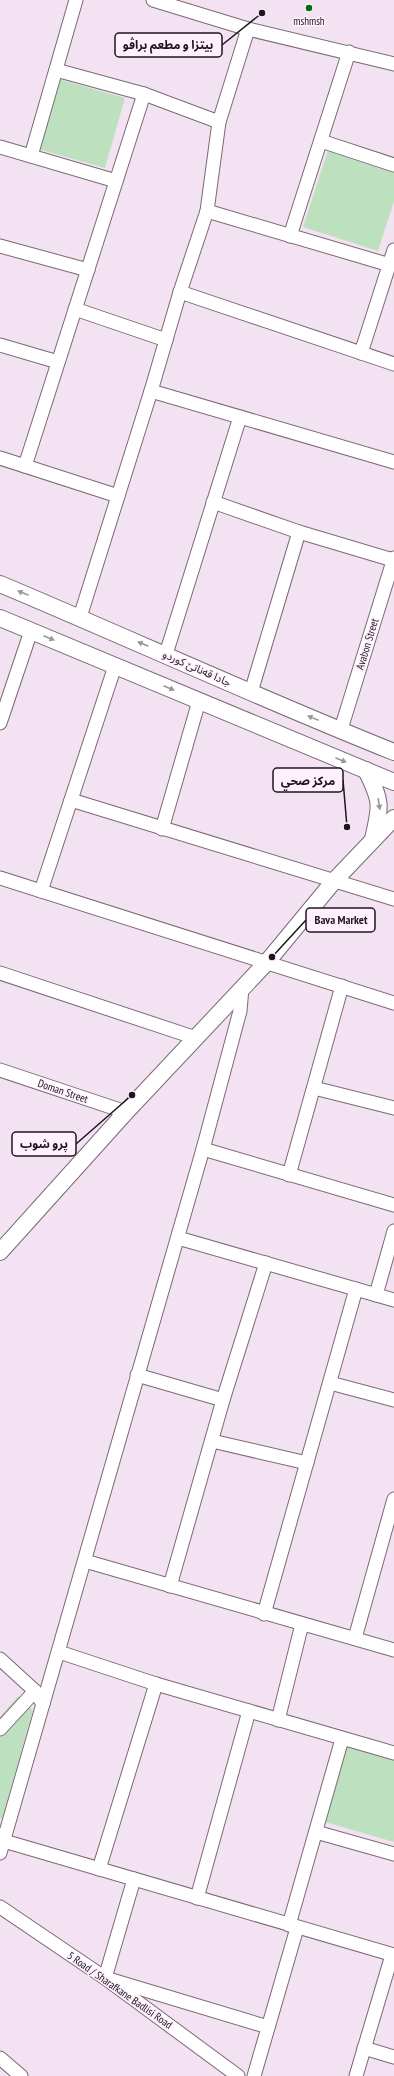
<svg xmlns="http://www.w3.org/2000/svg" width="394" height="2076" viewBox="0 0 394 2076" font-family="'PT Sans Narrow','Noto Sans Arabic',sans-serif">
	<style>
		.green { fill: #bde1be }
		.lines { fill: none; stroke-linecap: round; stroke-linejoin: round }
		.minor-casing { stroke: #796a77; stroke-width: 15 }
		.tertiary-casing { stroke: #796a77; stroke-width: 18 }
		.minor { stroke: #fff; stroke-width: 13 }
		.tertiary { stroke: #fff; stroke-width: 16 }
		.oneway { fill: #999799 }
		.poi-dot { fill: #006a19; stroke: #fef0fc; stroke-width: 1.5 }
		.labels { text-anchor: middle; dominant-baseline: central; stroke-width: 3; stroke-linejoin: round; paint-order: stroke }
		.poi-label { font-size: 11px; fill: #1d171d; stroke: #fef0fc }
		.street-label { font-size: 11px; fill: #1d171d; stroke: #fef0fc }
		.leader { fill: none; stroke: #1d171d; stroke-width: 1.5 }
		.callout-dot { fill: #1d171d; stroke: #fef0fc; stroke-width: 1.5 }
		.callout { fill: #fef0fc; stroke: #1d171d; stroke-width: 1.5 }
		.callout-label { font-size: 12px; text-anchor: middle; font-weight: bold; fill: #1d171d }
	</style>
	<rect width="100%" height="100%" fill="#f3e2f1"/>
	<g class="green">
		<path d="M 58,79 L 125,98 L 105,168 L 38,149 Z"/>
		<path d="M 328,150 L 394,172 L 394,201 L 378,251 L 303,227 Z"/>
		<path d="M 18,1696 L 33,1710 L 2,1819 L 0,1818 L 0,1717 Z"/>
		<path d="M 346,1746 L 394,1760 L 394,1842 L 325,1822 Z"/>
	</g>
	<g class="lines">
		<defs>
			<g id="minor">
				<path d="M 153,0 L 248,29 L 394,64"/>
				<path d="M 248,29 L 219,122 L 207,211 L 180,292 L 151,391 L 394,462"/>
				<path d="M 56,70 L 144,94 L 219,122"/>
				<path d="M 321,141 L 394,165"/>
				<path d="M 0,147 L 116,181"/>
				<path d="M 31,156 L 76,0"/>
				<path d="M 207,211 L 390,265"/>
				<path d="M 290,236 L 349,52"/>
				<path d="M 0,246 L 88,270"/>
				<path d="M 180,292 L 394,364"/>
				<path d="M 75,309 L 166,340"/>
				<path d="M 0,345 L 58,362"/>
				<path d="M 361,353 L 394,250"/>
				<path d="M 0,458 L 118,496"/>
				<path d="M 25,466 L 144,94"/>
				<path d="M 213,502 L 299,532"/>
				<path d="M 80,617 L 151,391"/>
				<path d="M 166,654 L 240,417"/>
				<path d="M 251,692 L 299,532 L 393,560"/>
				<path d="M 0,723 L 31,631"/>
				<path d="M 341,729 L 394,558"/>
				<path d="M 71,800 L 394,899"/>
				<path d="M 162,829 L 199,701"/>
				<path d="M 0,878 L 394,1003"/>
				<path d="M 41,891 L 115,666"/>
				<path d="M 0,973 L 196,1038"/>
				<path d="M 0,1070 L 126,1112"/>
				<path d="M 314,1088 L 394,1108"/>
				<path d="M 203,1149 L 394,1205"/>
				<path d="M 289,1175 L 342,986"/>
				<path d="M 178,1238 L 394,1300"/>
				<path d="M 376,1295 L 394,1231"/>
				<path d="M 137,1375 L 223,1400"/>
				<path d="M 330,1383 L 394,1400"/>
				<path d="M 212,1441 L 307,1463"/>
				<path d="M 85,1561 L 394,1650"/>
				<path d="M 170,1586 L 223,1400 L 266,1263"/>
				<path d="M 264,1614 L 356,1289"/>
				<path d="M 355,1638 L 394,1499"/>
				<path d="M 59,1652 L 156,1684 L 394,1753"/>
				<path d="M 0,1659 L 35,1691 L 43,1704"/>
				<path d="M 278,1720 L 302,1624"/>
				<path d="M 0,1729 L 35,1691"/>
				<path d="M 316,1832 L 394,1854"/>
				<path d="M 4,1841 L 394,1955"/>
				<path d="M 0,1853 L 203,1149 L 240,1011 L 242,988"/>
				<path d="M 99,1869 L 156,1684"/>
				<path d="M 134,1879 L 105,1978 L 268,2027"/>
				<path d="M 197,1898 L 249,1711"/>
				<path d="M 0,1907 L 105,1978 L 238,2076"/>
				<path d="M 289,1925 L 342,1739"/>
				<path d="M 364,2048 L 394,2057"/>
				<path d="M 0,2058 L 21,2076"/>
				<path d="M 254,2076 L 297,1928"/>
				<path d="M 356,2076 L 392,1955"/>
			</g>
			<g id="tertiary">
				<path d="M 0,584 C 131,639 261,699 394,752"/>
				<path d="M 0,618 L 394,782"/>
				<path d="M 366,770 C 382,802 381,805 373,839"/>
				<path d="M 0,1252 L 126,1112 L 267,962 L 334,881 L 394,818"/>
			</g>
		</defs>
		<use href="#minor" class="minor-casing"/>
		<use href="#tertiary" class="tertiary-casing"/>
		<use href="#minor" class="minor"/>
		<use href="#tertiary" class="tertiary"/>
	</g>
	<defs><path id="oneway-solid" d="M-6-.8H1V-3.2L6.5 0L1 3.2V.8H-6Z"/></defs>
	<g class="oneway">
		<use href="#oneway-solid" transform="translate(23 593) rotate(-157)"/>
		<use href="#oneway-solid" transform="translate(49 638) rotate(23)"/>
		<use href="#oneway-solid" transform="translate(143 644) rotate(-157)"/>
		<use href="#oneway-solid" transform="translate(169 688) rotate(23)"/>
		<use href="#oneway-solid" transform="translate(313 718) rotate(-158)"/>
		<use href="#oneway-solid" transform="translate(341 760) rotate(23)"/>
		<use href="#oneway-solid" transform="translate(379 804) rotate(81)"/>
	</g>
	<circle class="poi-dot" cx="309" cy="8" r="4"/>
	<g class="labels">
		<g class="poi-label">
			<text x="309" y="21">mshmsh</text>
		</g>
		<g class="street-label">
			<text transform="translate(367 644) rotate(-73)">Avabon Street</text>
			<text transform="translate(197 668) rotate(24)">جادا قەناتێ کوردو</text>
			<text transform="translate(63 1091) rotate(19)">Doman Street</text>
			<text transform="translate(120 1990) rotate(35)">5 Road / Sharafkane Badlisi Road</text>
		</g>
	</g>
	<path class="leader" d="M262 13L222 45M347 827L343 780M272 957L306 920M132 1095L76 1144"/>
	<g class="callout-dot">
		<circle cx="262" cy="13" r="4"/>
		<circle cx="347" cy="827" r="4"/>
		<circle cx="272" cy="957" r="4"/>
		<circle cx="132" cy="1095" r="4"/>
	</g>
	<g class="callout">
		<rect x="115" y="33" width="107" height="24" rx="4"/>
		<rect x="273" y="768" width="70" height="24" rx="4"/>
		<rect x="306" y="908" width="69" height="24" rx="4"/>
		<rect x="12" y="1132" width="64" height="24" rx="4"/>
	</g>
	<g class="callout-label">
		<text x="168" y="49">بيتزا و مطعم براڤو</text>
		<text x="308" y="785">مركز صحي</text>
		<text x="341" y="924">Bava Market</text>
		<text x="44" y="1148">پرو شوب</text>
	</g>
</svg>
